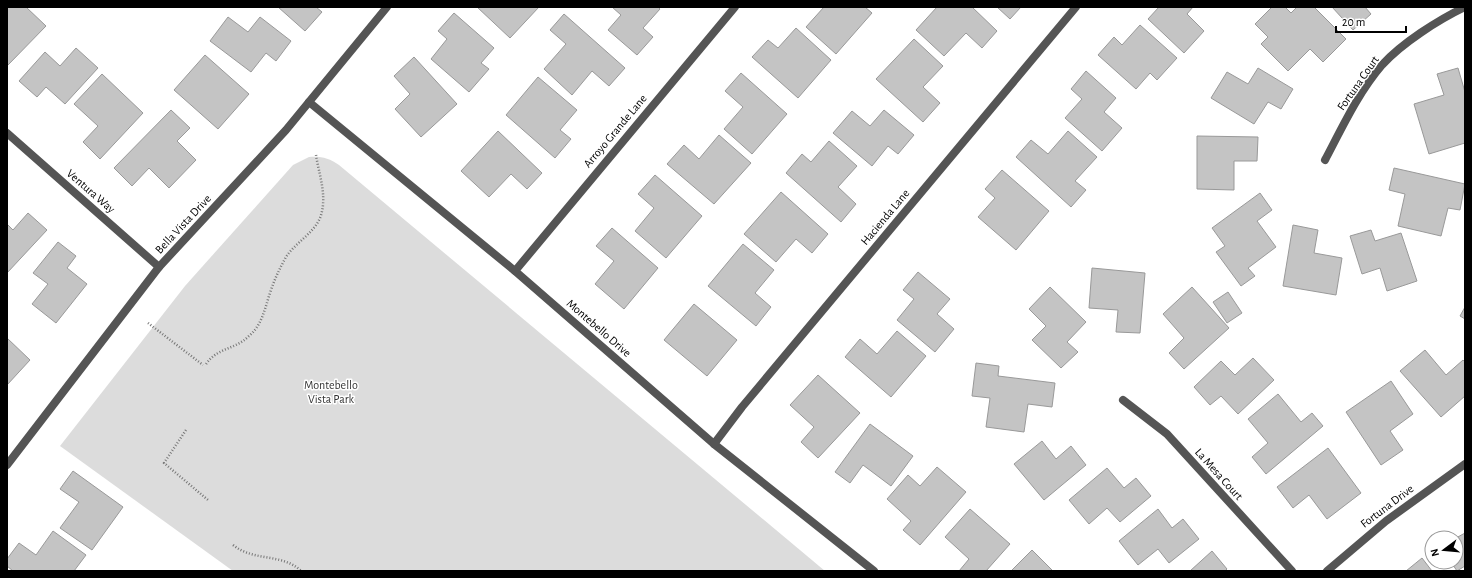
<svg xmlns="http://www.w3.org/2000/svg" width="1472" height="578" viewBox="0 0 1472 578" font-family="'Alegreya Sans',sans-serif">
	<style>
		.green { fill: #dcdcdc }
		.building { fill: #c4c4c4; stroke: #999 }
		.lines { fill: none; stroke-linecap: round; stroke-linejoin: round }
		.path { stroke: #777; stroke-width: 2.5; stroke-dasharray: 1 2; stroke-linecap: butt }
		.minor { stroke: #555; stroke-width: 8 }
		.labels { text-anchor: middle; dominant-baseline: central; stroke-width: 3; stroke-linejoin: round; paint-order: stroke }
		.street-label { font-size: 12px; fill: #000; stroke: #fff }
		.park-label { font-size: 12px; fill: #333; stroke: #fff }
	</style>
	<rect width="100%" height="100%" fill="#fff"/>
	<path class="green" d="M 309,157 C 321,156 329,158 339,165 L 825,571 L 233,571 L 60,446 L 185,286 L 293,165 Z"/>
	<g class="building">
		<path d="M 7,7 L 26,7 L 46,26 L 7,66 Z"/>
		<path d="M 278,7 L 316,7 L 322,12 L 305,31 Z"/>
		<path d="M 477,7 L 539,7 L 510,38 Z"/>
		<path d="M 612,7 L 658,7 L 660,9 L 643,28 L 653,37 L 637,55 L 608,30 L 621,15 Z"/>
		<path d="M 824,7 L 865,7 L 872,13 L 836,54 L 806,27 Z"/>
		<path d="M 937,7 L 972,7 L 997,31 L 982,48 L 966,33 L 944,56 L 916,30 Z"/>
		<path d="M 997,7 L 1021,7 L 1010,19 Z"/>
		<path d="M 1159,7 L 1193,7 L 1187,14 L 1204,31 L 1184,53 L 1148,19 Z"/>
		<path d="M 1272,7 L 1285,7 L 1291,13 L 1297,7 L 1314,7 L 1346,39 L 1323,62 L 1310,49 L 1288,71 L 1261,44 L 1268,37 L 1255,24 Z"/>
		<path d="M 1332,7 L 1365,7 L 1371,14 L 1353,30 Z"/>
		<path d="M 454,13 L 494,48 L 481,63 L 489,69 L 469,92 L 431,59 L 447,39 L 438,31 Z"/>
		<path d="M 564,14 L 625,68 L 609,86 L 592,71 L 572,95 L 544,69 L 566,44 L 550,30 Z"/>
		<path d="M 228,17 L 248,32 L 260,17 L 291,41 L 276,61 L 266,53 L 251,72 L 210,41 Z"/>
		<path d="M 1140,25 L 1177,58 L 1157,80 L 1150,73 L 1136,89 L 1098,55 L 1114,37 L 1122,45 Z"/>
		<path d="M 796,28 L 831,60 L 798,98 L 752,57 L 768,40 L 778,48 Z"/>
		<path d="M 914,39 L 943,66 L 923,87 L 940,103 L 923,122 L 876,79 Z"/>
		<path d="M 76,48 L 98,68 L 65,104 L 46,87 L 37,97 L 19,81 L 45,52 L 60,66 Z"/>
		<path d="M 205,55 L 249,94 L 218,129 L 174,90 Z"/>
		<path d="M 414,57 L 457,104 L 421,137 L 395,109 L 410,94 L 394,76 Z"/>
		<path d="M 1258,68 L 1293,89 L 1281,109 L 1268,102 L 1254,124 L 1211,98 L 1227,72 L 1248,84 Z"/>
		<path d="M 1458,68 L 1465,92 L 1465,143 L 1429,154 L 1414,104 L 1444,95 L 1437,74 Z"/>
		<path d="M 1086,71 L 1116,98 L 1104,112 L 1122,128 L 1102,151 L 1065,118 L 1082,99 L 1071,89 Z"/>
		<path d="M 741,73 L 787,114 L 752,154 L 724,129 L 743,107 L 725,91 Z"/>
		<path d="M 102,74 L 143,113 L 100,159 L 83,142 L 98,126 L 74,104 Z"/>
		<path d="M 538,77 L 577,110 L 560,130 L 571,139 L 555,158 L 506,115 Z"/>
		<path d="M 171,110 L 190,128 L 177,141 L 196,160 L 169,188 L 149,168 L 132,186 L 114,168 Z"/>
		<path d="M 884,110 L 914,135 L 898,154 L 888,146 L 872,166 L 833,133 L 852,111 L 870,126 Z"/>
		<path d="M 498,131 L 542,173 L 527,189 L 511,174 L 489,197 L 461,171 Z"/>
		<path d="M 1068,131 L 1097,157 L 1075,181 L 1086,190 L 1071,207 L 1016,157 L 1031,140 L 1048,154 Z"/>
		<path d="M 719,135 L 751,163 L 714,204 L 667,164 L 684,145 L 699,159 Z"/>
		<path d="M 1197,136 L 1258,137 L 1257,161 L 1234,161 L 1234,190 L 1197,189 Z"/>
		<path d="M 829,141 L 857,166 L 838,187 L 856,204 L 841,222 L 786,173 L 802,154 L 811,162 Z"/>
		<path d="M 1394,168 L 1465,184 L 1460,210 L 1448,208 L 1441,236 L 1398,226 L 1405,194 L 1389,190 Z"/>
		<path d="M 1002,170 L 1049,211 L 1016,250 L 978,217 L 995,198 L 985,189 Z"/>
		<path d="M 655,175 L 702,216 L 666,258 L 635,231 L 654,208 L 638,194 Z"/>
		<path d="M 781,192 L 828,234 L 812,253 L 796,239 L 776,262 L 744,234 Z"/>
		<path d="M 1260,193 L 1272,210 L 1257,221 L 1276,247 L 1248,268 L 1255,276 L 1241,286 L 1216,252 L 1225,246 L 1212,228 Z"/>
		<path d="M 28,213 L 47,230 L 7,273 L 7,224 L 13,230 Z"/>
		<path d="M 1293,225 L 1318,230 L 1314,253 L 1342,258 L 1336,295 L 1283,286 Z"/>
		<path d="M 612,228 L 658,268 L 624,309 L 595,284 L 614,261 L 596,246 Z"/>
		<path d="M 1371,230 L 1375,241 L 1401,233 L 1417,281 L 1387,291 L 1380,268 L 1362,274 L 1350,236 Z"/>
		<path d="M 58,242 L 76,256 L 67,268 L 87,284 L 56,323 L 32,304 L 48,284 L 33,273 Z"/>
		<path d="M 743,244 L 774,270 L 755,293 L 771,307 L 756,326 L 708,286 Z"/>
		<path d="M 1092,268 L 1145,273 L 1140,333 L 1116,332 L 1118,310 L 1089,308 Z"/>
		<path d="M 918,272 L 950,299 L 937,314 L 954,329 L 935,352 L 897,320 L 914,299 L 903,290 Z"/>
		<path d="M 1050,287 L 1086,322 L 1067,342 L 1078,352 L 1061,368 L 1032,340 L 1046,326 L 1029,309 Z"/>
		<path d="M 1192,287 L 1229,328 L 1184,369 L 1169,353 L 1184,338 L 1163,314 Z"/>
		<path d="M 1228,292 L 1242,313 L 1227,323 L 1213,302 Z"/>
		<path d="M 694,304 L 737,340 L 707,376 L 664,340 Z"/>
		<path d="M 1465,307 L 1465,319 L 1460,316 Z"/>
		<path d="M 897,331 L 926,356 L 891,397 L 845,357 L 860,339 L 877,354 Z"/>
		<path d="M 7,338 L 30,360 L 7,385 Z"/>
		<path d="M 1425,350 L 1446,375 L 1463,360 L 1465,362 L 1465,396 L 1441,417 L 1400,371 Z"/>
		<path d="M 1253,358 L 1274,380 L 1238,414 L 1221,396 L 1210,405 L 1194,387 L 1221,361 L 1235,375 Z"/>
		<path d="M 976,363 L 999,366 L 998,376 L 1055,383 L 1052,407 L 1028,404 L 1024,432 L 986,427 L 990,398 L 972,396 Z"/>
		<path d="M 818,375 L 860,413 L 818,458 L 801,442 L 814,427 L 790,405 Z"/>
		<path d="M 1391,381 L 1413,414 L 1390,431 L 1403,450 L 1381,465 L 1346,412 Z"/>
		<path d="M 1278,394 L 1301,422 L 1312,413 L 1323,426 L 1266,474 L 1252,457 L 1268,443 L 1248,419 Z"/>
		<path d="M 870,424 L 913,456 L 891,486 L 863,465 L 850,483 L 835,472 Z"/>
		<path d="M 1042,441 L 1056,459 L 1071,446 L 1086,465 L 1044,500 L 1014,464 Z"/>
		<path d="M 1328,448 L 1361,493 L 1327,519 L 1309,495 L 1293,508 L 1277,487 Z"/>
		<path d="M 937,467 L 966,492 L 920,545 L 903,530 L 911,521 L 887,499 L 908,475 L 920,486 Z"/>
		<path d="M 1107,468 L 1124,488 L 1136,478 L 1151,496 L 1120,522 L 1107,508 L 1089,524 L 1069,500 Z"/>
		<path d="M 73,471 L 123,507 L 92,550 L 60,528 L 79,502 L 60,489 Z"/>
		<path d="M 970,509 L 1010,544 L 986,571 L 959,571 L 969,559 L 945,537 Z"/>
		<path d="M 1158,509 L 1172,528 L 1183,519 L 1199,539 L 1169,563 L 1158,549 L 1138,565 L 1119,541 Z"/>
		<path d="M 53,531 L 86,555 L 74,571 L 13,571 L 7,566 L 7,559 L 19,543 L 36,555 Z"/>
		<path d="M 1465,533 L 1465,566 L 1457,571 L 1451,562 L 1456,562 L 1456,538 Z"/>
		<path d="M 1032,550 L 1053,571 L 1011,571 Z"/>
		<path d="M 1212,551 L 1227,569 L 1225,571 L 1190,571 Z"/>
		<path d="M 1422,558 L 1432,571 L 1406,571 Z"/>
	</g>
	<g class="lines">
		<g class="path">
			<path d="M 148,323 L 203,365"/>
			<path d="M 206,364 C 218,347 235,350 249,336 C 263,324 265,307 271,290 C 275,278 280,268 286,257 C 295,243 313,234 320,218 C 328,197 319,175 316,155"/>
			<path d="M 186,430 L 164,463 L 208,500"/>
			<path d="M 233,545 C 254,562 283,553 301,571"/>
		</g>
		<g class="minor">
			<path d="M 309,102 L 515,271 L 714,444 L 874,571"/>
			<path d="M 7,133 L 159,267"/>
			<path d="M 1325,160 C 1342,128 1358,93 1382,65 C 1402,43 1438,20 1465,7"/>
			<path d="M 515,271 L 735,7"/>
			<path d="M 1123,400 L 1167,434 L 1292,571"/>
			<path d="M 714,444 L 742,407 L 1076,7"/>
			<path d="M 7,465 L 159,267 L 286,130 L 387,7"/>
			<path d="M 1327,571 L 1386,521 L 1465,464"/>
		</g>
	</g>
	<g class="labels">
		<g class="street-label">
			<text transform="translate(1358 83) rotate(-55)">Fortuna Court</text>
			<text transform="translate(615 131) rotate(-50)">Arroyo Grande Lane</text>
			<text transform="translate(91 191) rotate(41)">Ventura Way</text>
			<text transform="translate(885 217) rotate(-50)">Hacienda Lane</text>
			<text transform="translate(183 224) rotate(-47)">Bella Vista Drive</text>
			<text transform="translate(599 328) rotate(41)">Montebello Drive</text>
			<text transform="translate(1219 474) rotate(48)">La Mesa Court</text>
			<text transform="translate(1387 506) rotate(-37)">Fortuna Drive</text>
		</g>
		<g class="park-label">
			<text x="331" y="385">Montebello<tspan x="331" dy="14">Vista Park</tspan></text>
		</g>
	</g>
	<rect width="1472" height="578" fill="none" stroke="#000000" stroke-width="16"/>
	<g transform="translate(1444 550) rotate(254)"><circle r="19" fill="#ffffff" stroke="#999999"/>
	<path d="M0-3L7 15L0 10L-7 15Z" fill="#000000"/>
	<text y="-6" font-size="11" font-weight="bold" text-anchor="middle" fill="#000000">N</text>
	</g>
	<path d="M1336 26v6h70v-6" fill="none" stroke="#000000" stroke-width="2"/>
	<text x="1342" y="26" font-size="12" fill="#000000" stroke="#ffffff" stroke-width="3" paint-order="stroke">20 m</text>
</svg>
